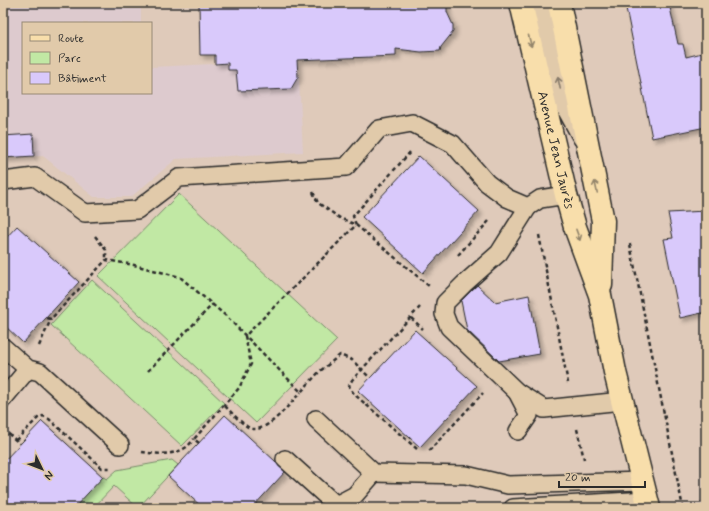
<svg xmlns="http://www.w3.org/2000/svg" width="709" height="511" viewBox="0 0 709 511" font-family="Mynerve,sans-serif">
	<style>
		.built { fill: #ddcace }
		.green { fill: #c1e8a4; stroke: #768a68 }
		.building { fill: #d9c9fb; stroke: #2b2b2b; filter: url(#shadow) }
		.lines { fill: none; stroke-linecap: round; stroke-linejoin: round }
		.lane-casing { stroke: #2b2b2b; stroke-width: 20 }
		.street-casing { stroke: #2b2b2b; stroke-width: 25 }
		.primary-casing { stroke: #2b2b2b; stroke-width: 25 }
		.path { stroke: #2b2b2b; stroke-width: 2.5; stroke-dasharray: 4 3; stroke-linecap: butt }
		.lane { stroke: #e1caaa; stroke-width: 17 }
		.street { stroke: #e1caaa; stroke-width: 22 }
		.primary { stroke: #f8deab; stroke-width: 22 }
		.oneway { stroke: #92846b }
		.oneway2 { stroke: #867a6a }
		.labels { text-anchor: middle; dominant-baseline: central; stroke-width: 3; stroke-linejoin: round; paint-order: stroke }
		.street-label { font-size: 14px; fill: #2b2b2b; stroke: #e1caaa }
	</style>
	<defs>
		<filter id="shadow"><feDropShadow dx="3.5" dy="3.5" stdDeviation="2" flood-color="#0004"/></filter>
	</defs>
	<rect width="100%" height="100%" fill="#dfcaba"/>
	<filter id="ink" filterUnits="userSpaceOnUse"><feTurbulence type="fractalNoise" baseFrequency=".025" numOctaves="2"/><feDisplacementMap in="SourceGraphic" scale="8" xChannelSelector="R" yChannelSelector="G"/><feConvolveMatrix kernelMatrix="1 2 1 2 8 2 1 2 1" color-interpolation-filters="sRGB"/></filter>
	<g filter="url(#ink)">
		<path class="built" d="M 3,3 L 141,3 L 141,23 L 23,23 L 23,93 L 151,93 L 151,67 L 298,60 L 303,152 L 176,159 L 131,197 L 94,197 L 43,156 L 3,157 Z"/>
		<g class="green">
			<path d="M 179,194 L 337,340 L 256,423 L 98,276 Z"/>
			<path d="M 92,280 L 224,403 L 182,446 L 51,325 Z"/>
			<path d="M 172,460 L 178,465 L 138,508 L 114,486 L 93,508 L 74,508 L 103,477 L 107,479 L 117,470 Z"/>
		</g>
		<g class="building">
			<path d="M 199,3 L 447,3 L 447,12 L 453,25 L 453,32 L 441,47 L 440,51 L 421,52 L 396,49 L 396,56 L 297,60 L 298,77 L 291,89 L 238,91 L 236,70 L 228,70 L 228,63 L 215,64 L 215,55 L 200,55 Z"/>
			<path d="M 625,3 L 669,3 L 678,44 L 683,44 L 686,57 L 706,52 L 706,127 L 652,138 Z"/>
			<path d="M 33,134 L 34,156 L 3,158 L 3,136 Z"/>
			<path d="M 419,156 L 479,211 L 423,273 L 362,217 Z"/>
			<path d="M 706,211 L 706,312 L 680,318 L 664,239 L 673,238 L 668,213 Z"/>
			<path d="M 17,226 L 79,282 L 23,343 L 3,324 L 3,241 Z"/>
			<path d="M 477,285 L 495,302 L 529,295 L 540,354 L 499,361 L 467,330 L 461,301 Z"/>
			<path d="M 415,330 L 477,386 L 420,447 L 358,391 Z"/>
			<path d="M 225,415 L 275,461 L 285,472 L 252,508 L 203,508 L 168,476 Z"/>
			<path d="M 42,421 L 103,477 L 74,508 L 14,508 L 3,498 L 3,462 Z"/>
		</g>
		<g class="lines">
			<defs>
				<g id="lane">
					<path d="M 3,181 L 35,177 L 85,213 L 137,210 L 179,178 L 346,167 L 379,129 L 412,123 L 453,144 L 487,183 L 507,198 L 528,207 L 540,199 L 566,195"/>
					<path d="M 528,207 L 499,253 L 464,284 L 445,303 L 444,314 L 449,327 L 517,392 L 544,409 L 622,401"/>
					<path d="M 3,347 L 28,369 L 40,372 L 120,445"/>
					<path d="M 517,392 L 529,415 L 518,431"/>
					<path d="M 3,399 L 28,369"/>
					<path d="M 316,419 L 374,473 L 466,475 L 508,485 L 643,481"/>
					<path d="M 285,459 L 336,505 L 355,495 L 374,473"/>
					<path d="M 513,508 L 647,500"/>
				</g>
				<path id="street" d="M 542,3 L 561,95 L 584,137"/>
				<g id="primary">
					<path id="s1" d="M 521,3 L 566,195 L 575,227 L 600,295 L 615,372 L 649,508"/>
					<path d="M 559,3 L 603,221 L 601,285"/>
				</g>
			</defs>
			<use href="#lane" class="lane-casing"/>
			<use href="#street" class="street-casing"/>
			<use href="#primary" class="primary-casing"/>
			<g class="path">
				<path d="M 313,192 L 318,203 L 340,218 L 356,225 L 429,286"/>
				<path d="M 539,235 L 568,383"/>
				<path d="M 95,236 L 106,250 L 106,260"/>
				<path d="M 630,244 L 683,508"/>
				<path d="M 458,255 L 489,221"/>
				<path d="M 47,318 L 51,319 L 106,260 L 134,265 L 180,277 L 226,316 L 301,392 L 319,372 L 340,355 L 352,360 L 370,378"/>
				<path d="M 411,318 L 423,329"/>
				<path d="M 39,346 L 51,319"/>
				<path d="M 148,371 L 213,304"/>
				<path d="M 225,406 C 232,413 239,421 248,427 C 264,438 290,403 301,392"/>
				<path d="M 3,429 L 20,444"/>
				<path d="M 577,429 L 584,459"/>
				<path d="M 16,440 L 38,418 L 43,416 L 49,419 L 102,468 L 111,468"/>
				<path d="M 199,443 L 194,439 L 239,388 L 251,364 L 245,336 L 356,225 L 353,216 L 412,150"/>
				<path d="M 417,449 L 354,394 L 349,386 L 352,380 L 420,307"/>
				<path d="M 429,451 L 483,393"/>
				<path d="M 142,452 C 155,454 173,456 185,448 C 189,446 191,442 194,439"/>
			</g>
			<use href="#lane" class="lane"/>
			<use href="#street" class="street"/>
			<use href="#primary" class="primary"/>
		</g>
		<defs><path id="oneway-shaft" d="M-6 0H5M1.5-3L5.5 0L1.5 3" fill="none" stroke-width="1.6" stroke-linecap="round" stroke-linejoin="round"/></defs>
		<g class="oneway">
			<use href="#oneway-shaft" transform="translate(530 41) rotate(75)"/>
			<use href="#oneway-shaft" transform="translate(596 187) rotate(-102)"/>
			<use href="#oneway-shaft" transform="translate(578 235) rotate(70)"/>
		</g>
		<use class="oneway2" href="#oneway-shaft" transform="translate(559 83) rotate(-102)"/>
	</g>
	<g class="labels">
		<g class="street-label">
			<text stroke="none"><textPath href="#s1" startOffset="151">Avenue Jean Jaurès</textPath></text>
		</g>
	</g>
	<rect width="709" height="511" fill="none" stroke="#e1caaa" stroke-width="16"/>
	<rect x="8" y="8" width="693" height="495" fill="none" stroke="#2b2b2b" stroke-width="1.5" filter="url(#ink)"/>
	<rect x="22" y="22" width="130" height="72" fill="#e1caaa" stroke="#988a77"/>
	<rect x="30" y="35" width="20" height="6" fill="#f8deab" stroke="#988a77"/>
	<text x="58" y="42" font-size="12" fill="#2b2b2b">Route</text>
	<rect x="30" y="52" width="20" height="12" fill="#c1e8a4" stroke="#988a77"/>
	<text x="58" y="62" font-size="12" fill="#2b2b2b">Parc</text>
	<rect x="30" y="72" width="20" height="12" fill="#d9c9fb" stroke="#988a77"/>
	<text x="58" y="82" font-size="12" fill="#2b2b2b">Bâtiment</text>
	<g transform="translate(42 469) rotate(133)" stroke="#e1caaa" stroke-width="3" paint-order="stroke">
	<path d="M0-3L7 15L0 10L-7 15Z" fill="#2b2b2b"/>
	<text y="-6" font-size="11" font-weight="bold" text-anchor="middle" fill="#2b2b2b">N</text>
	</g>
	<path d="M559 481v6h86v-6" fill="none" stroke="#2b2b2b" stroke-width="2"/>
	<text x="565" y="481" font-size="12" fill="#2b2b2b" stroke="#e1caaa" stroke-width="3" paint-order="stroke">20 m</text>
</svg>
